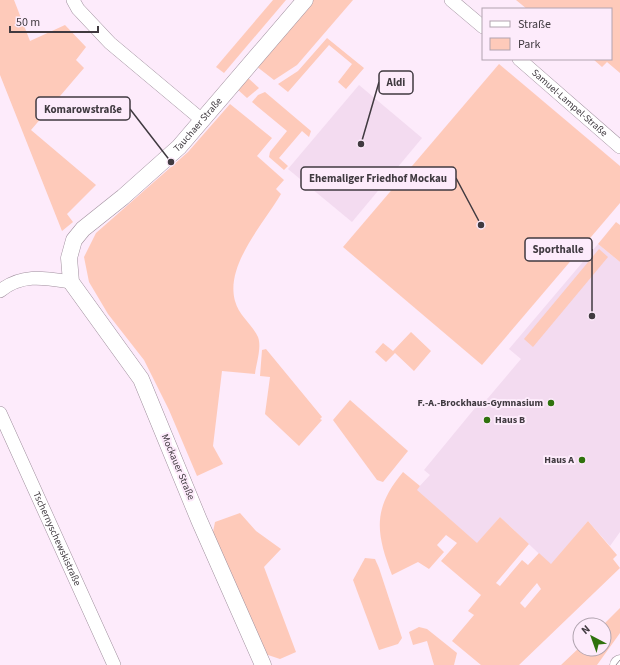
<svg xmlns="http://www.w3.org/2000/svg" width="620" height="665" viewBox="0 0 620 665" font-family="'Source Sans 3',sans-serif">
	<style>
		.built { fill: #f3dbf0 }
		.green { fill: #fecaba; fill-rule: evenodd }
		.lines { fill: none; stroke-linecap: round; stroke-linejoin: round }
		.minor-casing { stroke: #a0909e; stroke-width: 14 }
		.tertiary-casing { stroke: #a0909e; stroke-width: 17 }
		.secondary-casing { stroke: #a0909e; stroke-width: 19 }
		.minor { stroke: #fff; stroke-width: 13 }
		.tertiary { stroke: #fff; stroke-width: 16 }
		.secondary { stroke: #fff; stroke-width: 18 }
		.tram { stroke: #978b96; stroke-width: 1 }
		.poi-dot { fill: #2f720d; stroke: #fdebfb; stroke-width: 1.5 }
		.labels { text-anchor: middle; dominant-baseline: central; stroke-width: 4; stroke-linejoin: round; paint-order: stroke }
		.street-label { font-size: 10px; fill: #403a40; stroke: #fdebfb }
		.poi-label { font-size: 10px; font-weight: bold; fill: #403a40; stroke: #fdebfb; text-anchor: end }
		.leader { fill: none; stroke: #403a40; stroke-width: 1.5 }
		.callout-dot { fill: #403a40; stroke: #fdebfb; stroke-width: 1.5 }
		.callout { fill: #fdebfb; stroke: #403a40; stroke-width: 1.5 }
		.callout-label { font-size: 11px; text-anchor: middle; font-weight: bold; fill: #403a40 }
	</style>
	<rect width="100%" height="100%" fill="#fdebfb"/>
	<g class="built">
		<path d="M 359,85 L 422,138 L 352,222 L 288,169 Z"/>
		<path d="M 598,244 L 620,262 L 620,532 L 610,546 L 588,521 L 551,565 L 500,517 L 477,544 L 416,490 L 430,475 L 424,470 L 475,408 L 488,398 L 521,359 L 509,349 Z"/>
	</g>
	<g class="green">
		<path d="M 0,0 L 14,0 L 30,41 L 65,25 L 86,47 L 76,60 L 84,68 L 31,130 L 96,185 L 67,214 L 73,222 L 62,231 L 0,75 Z"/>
		<path d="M 273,0 L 286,0 L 224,73 L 216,67 Z"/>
		<path d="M 312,0 L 353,0 L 297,65 L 274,80 L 256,66 Z"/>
		<path d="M 516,0 L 620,0 L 620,73 L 607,62 L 602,67 L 593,59 L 611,59 L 611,9 L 527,9 Z"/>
		<path d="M 327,38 L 364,68 L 346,89 L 338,82 L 352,64 L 329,45 L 288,92 L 278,84 L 298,71 Z"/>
		<path d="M 499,64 L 620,166 L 620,203 L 482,365 L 343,247 Z"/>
		<path d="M 247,77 L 259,88 L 247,98 L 237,89 Z"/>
		<path d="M 265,92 L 311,131 L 309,137 L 302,131 L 279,158 L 288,166 L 284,170 L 269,157 L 270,152 L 287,131 L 252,102 L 258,95 Z"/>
		<path d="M 230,104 L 272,138 L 257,156 L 284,180 L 276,189 L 281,194 C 264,223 225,265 235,301 C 239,316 252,324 258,337 C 262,347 256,364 255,374 L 222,371 L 213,446 L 223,464 L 197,476 L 169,410 L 144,360 L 108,314 L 89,282 L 84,257 L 96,233 L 188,152 Z"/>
		<path d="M 616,222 L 620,225 L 620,262 L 598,244 Z"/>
		<path d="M 599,249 L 608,257 L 533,347 L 524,339 Z"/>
		<path d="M 411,332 L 431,351 L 414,371 L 395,353 L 386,362 L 375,352 L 383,343 L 393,351 Z"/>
		<path d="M 266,349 L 322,417 L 320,419 L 322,420 L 299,446 L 265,414 L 270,377 L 260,376 L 262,350 Z"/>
		<path d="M 350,400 L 408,451 L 383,482 L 377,480 L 333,420 Z"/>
		<path d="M 403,472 L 420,486 L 417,490 L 477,543 L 500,517 L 529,544 L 496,583 L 500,586 L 522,560 L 528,565 L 539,553 L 551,564 L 588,521 L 617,555 L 613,559 L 620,568 L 519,665 L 481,665 L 452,641 L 474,615 L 468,611 L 481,595 L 441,561 L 457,543 L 446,535 L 437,545 L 444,552 L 429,569 L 418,562 L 392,575 C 376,533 372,509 403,472 ZM 537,583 L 541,589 L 525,608 L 520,603 Z"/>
		<path d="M 240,513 L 256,531 L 281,549 L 264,567 L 296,652 L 280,659 L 265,654 L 212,537 L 215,522 Z"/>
		<path d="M 365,558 L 375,559 L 379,568 L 402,638 L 398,644 L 379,650 L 353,580 Z"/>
		<path d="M 620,608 L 620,633 L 597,665 L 561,665 L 580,647 L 580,649 L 604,649 L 603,625 Z"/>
		<path d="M 419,627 L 427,629 L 457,653 L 454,665 L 434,665 L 427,641 L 413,645 L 409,632 Z"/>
	</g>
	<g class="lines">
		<defs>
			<g id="minor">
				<path d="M 73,0 L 78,9 L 110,43 L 202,120"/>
				<path d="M 451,0 L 483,27"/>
				<path id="s1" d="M 519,59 L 620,147"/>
				<path d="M 0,291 C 22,273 45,278 71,282"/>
				<path id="s2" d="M 0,413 L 114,665"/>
			</g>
			<g id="tertiary">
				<path id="s3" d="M 263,665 L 199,520 L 141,379 L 71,282 L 69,258 L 74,240 L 83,229 L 123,197 L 179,147 L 305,0"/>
			</g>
			<path id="secondary" d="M 619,665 L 620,664"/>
		</defs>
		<use href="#minor" class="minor-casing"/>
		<use href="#tertiary" class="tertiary-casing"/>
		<use href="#secondary" class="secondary-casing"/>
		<use href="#minor" class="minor"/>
		<use href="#tertiary" class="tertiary"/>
		<use href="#secondary" class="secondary"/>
		<path class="tram" d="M 616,665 L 620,660"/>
	</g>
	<g class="poi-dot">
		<circle cx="551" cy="403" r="4"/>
		<circle cx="487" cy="420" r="4"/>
		<circle cx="582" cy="460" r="4"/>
	</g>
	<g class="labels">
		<g class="street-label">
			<text stroke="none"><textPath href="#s1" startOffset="67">Samuel-Lampel-Straße</textPath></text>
			<text stroke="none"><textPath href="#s3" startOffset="643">Tauchaer Straße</textPath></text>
			<text transform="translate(178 467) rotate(67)">Mockauer Straße</text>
			<text stroke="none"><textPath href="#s2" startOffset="138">Tschernyschewskistraße</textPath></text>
		</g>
		<g class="poi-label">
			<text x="543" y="403">F.-A.-Brockhaus-Gymnasium</text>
			<text x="495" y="420" text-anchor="start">Haus B</text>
			<text x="574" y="460">Haus A</text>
		</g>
	</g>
	<path class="leader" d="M361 144L379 82M171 162L130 109M481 225L456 178M592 316L592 249"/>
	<g class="callout-dot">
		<circle cx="361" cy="144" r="4"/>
		<circle cx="171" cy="162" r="4"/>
		<circle cx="481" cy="225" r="4"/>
		<circle cx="592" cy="316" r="4"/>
	</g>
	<g class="callout">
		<rect x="379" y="71" width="34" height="23" rx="4"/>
		<rect x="36" y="97" width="94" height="23" rx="4"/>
		<rect x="301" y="167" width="155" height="23" rx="4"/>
		<rect x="525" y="238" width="67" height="23" rx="4"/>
	</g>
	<g class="callout-label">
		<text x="396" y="86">Aldi</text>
		<text x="83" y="113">Komarowstraße</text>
		<text x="378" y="182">Ehemaliger Friedhof Mockau</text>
		<text x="558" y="253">Sporthalle</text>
	</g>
	<rect x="482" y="8" width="130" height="52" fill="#fdebfb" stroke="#b1a4b0"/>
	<rect x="490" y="21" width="20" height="6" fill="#ffffff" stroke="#b1a4b0"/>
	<text x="518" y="28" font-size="12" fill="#403a40">Straße</text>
	<rect x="490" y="38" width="20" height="12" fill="#fecaba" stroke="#b1a4b0"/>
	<text x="518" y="48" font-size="12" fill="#403a40">Park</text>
	<g transform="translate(592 637) rotate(319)"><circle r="19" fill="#fdebfb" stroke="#b1a4b0"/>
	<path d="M0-3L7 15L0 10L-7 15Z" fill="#2f720d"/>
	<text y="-6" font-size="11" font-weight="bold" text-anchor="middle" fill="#403a40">N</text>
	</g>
	<path d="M10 26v6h88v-6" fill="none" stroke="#403a40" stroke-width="2"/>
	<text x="16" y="26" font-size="12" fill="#403a40" stroke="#fdebfb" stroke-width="3" paint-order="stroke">50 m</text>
</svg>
